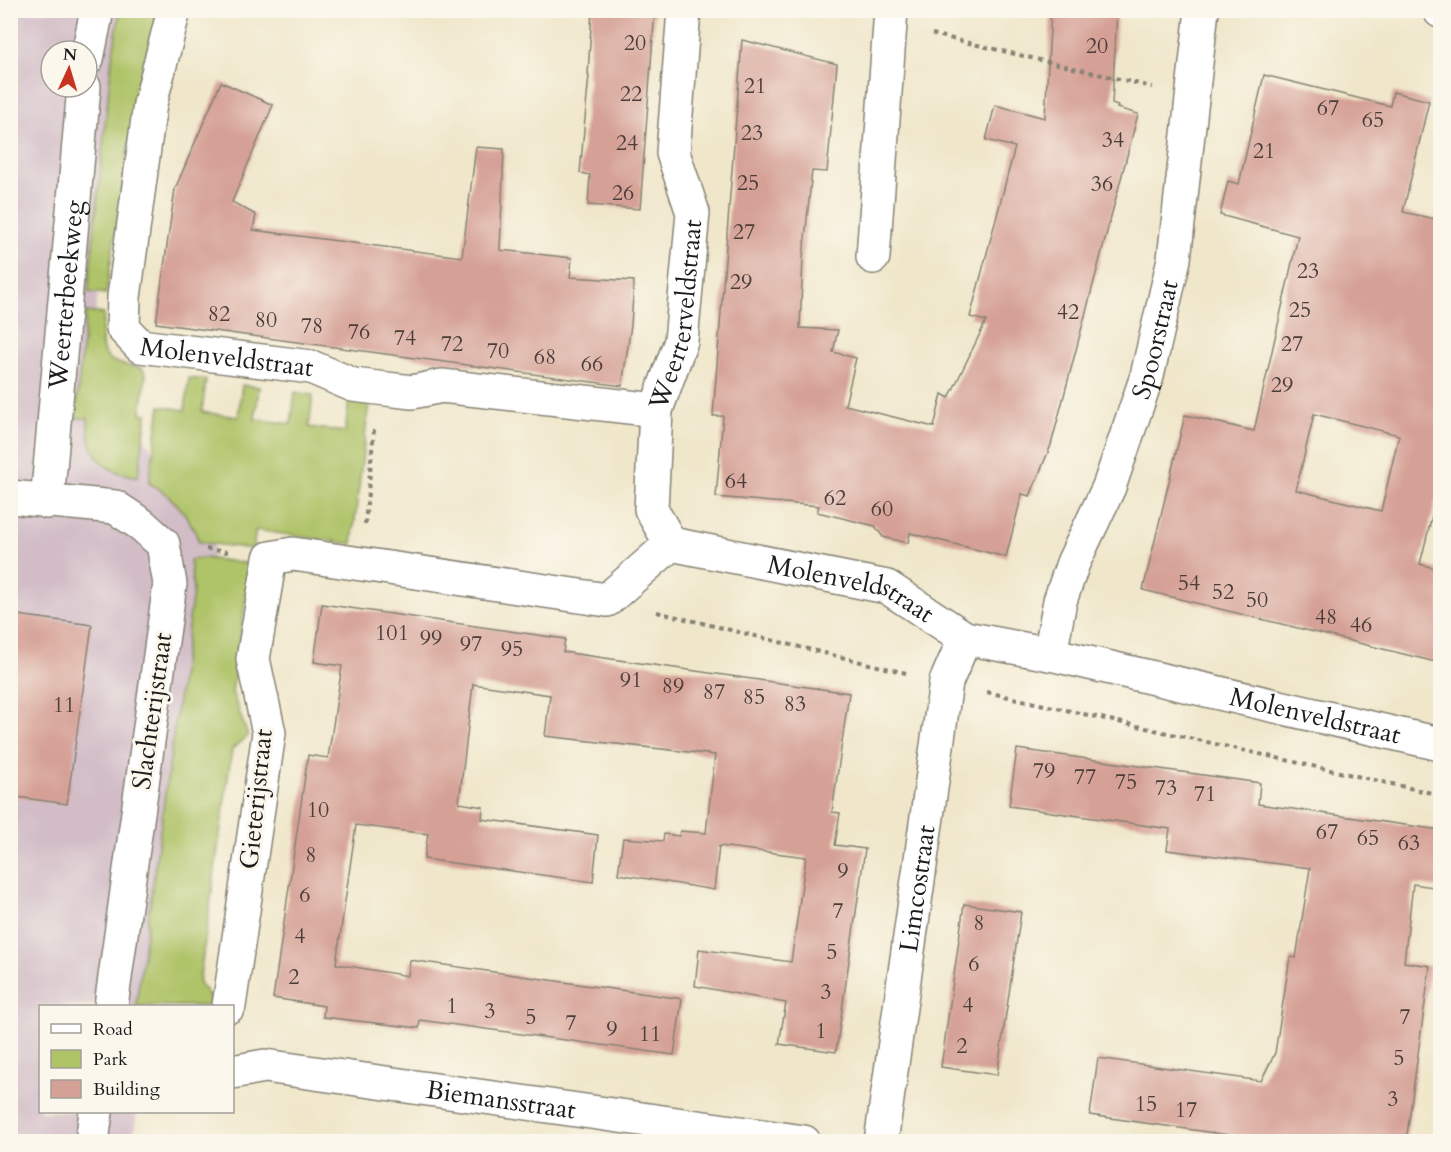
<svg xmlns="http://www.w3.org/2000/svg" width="1451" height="1152" viewBox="0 0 1451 1152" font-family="Cardo,serif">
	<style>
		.industrial { fill: #d2bdc7; fill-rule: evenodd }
		.green { fill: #afc367; stroke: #667042; stroke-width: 1.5 }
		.building { fill: #d5a095; fill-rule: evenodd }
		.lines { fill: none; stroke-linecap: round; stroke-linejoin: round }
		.minor-casing { stroke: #868274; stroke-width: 36 }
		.path { stroke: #868274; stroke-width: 4; stroke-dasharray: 4.5 4.5; stroke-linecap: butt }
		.minor { stroke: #fff; stroke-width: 33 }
		.labels { text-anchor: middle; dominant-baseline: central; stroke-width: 6; stroke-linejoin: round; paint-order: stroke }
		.number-label { font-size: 22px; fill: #4a3d3a }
		.street-label { font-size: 26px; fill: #1c1c1c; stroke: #fbf7ec }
	</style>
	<rect width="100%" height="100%" fill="#fbf7ec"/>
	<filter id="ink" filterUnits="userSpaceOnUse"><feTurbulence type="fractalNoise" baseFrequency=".0167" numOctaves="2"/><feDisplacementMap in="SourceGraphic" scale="12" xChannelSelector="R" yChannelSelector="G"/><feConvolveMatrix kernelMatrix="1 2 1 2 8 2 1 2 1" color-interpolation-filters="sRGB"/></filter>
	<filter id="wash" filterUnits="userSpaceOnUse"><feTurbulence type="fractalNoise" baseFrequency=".008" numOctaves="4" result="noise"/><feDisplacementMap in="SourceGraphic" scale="24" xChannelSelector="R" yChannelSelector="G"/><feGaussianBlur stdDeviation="1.35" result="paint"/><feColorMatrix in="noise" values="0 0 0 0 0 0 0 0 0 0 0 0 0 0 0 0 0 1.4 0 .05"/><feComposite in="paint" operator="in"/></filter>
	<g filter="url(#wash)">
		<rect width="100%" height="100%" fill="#f0e7cb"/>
		<path class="industrial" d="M 10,11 L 134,11 L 128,36 L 88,378 L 217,520 L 151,1006 L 40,1006 L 40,1112 L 137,1112 L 133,1141 L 11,1141 ZM 51,51 L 87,51 L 87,87 L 51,87 Z"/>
		<g class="green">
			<path d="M 120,11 L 163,11 L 134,110 L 106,294 L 88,292 L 112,58 Z"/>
			<path d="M 86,312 L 104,314 C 99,355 99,362 142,368 L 146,374 L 141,413 L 147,414 L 138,477 C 131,475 122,474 115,471 C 92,461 88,440 88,418 L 75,418 Z"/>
			<path d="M 189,378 L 206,380 L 202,412 L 238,417 L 242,385 L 259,387 L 255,419 L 291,424 L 295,392 L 313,395 L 309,427 L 345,432 L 349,400 L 369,403 L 352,544 L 256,530 L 253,549 L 199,542 C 190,516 173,496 149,483 L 160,406 L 185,410 Z"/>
			<path d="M 204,558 L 251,564 L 232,692 L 248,736 L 232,749 L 199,983 L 211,998 L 209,1006 L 136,1006 L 193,591 L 190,560 Z"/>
		</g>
		<g id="blocks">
			<g class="building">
				<path d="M 592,10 L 655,10 L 640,209 L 588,205 L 590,175 L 580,173 L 589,75 L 588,75 Z"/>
				<path d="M 1051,10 L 1117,10 L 1112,104 L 1118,106 L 1117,108 L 1138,114 L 1051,445 L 1030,496 L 1022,494 L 1006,557 L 910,533 L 908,543 L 883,537 L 875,526 L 817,512 L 819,506 L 716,497 L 723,416 L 713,416 L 742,40 L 837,64 L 827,172 L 812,171 L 803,257 L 800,328 L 838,330 L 833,352 L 856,358 L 845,405 L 934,427 L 942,394 L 949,398 L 986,321 L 970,317 L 1015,147 L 986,140 L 995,105 L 1045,118 Z"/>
				<path d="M 1264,75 L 1390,106 L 1393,92 L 1429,101 L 1403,212 L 1440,220 L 1440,484 L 1420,564 L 1440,570 L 1440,663 L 1143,590 L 1185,415 L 1254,431 L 1298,236 L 1220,215 L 1228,181 L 1239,184 ZM 1314,414 L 1399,435 L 1381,511 L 1296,490 Z"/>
				<path d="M 221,82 L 273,105 L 232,202 L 256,215 L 253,230 L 462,257 L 476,147 L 504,149 L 500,250 L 572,258 L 570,277 L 634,281 L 631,325 L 622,386 L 156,323 L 175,189 Z"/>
				<path d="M 322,604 L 565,639 L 563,652 L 849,693 L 832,812 L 840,813 L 835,845 L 865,849 L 836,1052 L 779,1044 L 786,1003 L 695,986 L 699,949 L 791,962 L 806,857 L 719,846 L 714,890 L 618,874 L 623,838 L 663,841 L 664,834 L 679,836 L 680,831 L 706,833 L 715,755 L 545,736 L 550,695 L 473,684 L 459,803 L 483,807 L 482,819 L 598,835 L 593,882 L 424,859 L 428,834 L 356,825 L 336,964 L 408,976 L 410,960 L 682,999 L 674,1055 L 420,1020 L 419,1028 L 323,1017 L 324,1006 L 273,998 L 308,755 L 328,758 L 342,666 L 314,662 Z"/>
				<path d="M 10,614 L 92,625 L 67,804 L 10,796 Z"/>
				<path d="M 1017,749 L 1260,783 L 1258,804 L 1440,830 L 1440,888 L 1413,884 L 1404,962 L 1430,966 L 1406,1142 L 1277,1142 L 1090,1115 L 1098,1058 L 1261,1081 L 1275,1053 L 1290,957 L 1296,958 L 1310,868 L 1167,850 L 1170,829 L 1009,806 Z"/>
				<path d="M 964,904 L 1021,912 L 997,1075 L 941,1067 Z"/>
			</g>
		</g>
	</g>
	<g filter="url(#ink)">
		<use href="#blocks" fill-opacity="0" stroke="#868274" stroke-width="1.5"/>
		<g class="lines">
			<defs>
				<g id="minor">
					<path id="s1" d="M 174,10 L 150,104 L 124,297 L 123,328 L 140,346 L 311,367 L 353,385 L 378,388 L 412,392 L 442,386 L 656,410"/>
					<path d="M 1440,10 L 1440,11"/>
					<path d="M 87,59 L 97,10"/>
					<path d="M 873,257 L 891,10"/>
					<path d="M 10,497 L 115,507 L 142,525 L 163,544 L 170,584 L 111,1006"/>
					<path id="s2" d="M 47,502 L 84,87"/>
					<path id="s3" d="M 671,544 L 651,509 L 656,410 L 681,341 L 693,213 L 673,153 L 684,10"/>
					<path id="s4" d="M 1050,654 L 1060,601 L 1073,563 L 1109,487 L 1147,376 L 1174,259 L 1202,10"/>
					<path id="s5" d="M 229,1006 L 269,733 L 253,659 L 270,558 L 293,554 L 607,600 L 671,544 L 887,587 L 965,638 L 1050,654 L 1440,744"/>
					<path id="s6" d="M 232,1072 L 265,1066 L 804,1142"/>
					<path d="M 92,1142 L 96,1112"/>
					<path id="s7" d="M 881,1142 L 946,682 L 965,638"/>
				</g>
			</defs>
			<use href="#minor" class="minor-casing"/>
			<g class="path">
				<path d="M 932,34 L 1152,87"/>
				<path d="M 365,524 L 374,430"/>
				<path d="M 206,549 L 228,552"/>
				<path d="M 657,612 L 906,673"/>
				<path d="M 987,692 L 1440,795"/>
			</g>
			<use href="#minor" class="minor"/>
		</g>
	</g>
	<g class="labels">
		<g class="number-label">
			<text x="635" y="43">20</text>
			<text x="1097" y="46">20</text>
			<text x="755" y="86">21</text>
			<text x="631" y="94">22</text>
			<text x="1328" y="108">67</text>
			<text x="1373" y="120">65</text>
			<text x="752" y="133">23</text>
			<text x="1113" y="140">34</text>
			<text x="627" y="143">24</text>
			<text x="1264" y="151">21</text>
			<text x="748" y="183">25</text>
			<text x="1102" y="184">36</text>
			<text x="623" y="193">26</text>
			<text x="744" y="232">27</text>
			<text x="1308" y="271">23</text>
			<text x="741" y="282">29</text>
			<text x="1300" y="310">25</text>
			<text x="1068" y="312">42</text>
			<text x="219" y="314">82</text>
			<text x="266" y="320">80</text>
			<text x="312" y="326">78</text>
			<text x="359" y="332">76</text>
			<text x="405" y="338">74</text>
			<text x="452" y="344">72</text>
			<text x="1292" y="344">27</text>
			<text x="498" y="351">70</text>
			<text x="545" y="357">68</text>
			<text x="592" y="364">66</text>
			<text x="1282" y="385">29</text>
			<text x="736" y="481">64</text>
			<text x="835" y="498">62</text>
			<text x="882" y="509">60</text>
			<text x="1189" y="583">54</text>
			<text x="1223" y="592">52</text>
			<text x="1257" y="600">50</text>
			<text x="1326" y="617">48</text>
			<text x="1361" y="625">46</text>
			<text x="392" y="633">101</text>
			<text x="431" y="638">99</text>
			<text x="471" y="644">97</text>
			<text x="512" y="649">95</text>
			<text x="631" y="680">91</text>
			<text x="673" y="686">89</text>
			<text x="714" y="692">87</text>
			<text x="754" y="697">85</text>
			<text x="795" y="704">83</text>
			<text x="64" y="705">11</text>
			<text x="1044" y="771">79</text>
			<text x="1085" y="777">77</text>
			<text x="1126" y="782">75</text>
			<text x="1166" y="788">73</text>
			<text x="1205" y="794">71</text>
			<text x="318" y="810">10</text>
			<text x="1327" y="832">67</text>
			<text x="1368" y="838">65</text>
			<text x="1409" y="843">63</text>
			<text x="311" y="855">8</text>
			<text x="843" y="871">9</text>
			<text x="305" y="895">6</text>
			<text x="838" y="911">7</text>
			<text x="979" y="923">8</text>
			<text x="300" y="936">4</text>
			<text x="832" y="952">5</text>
			<text x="974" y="964">6</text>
			<text x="294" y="977">2</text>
			<text x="826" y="992">3</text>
			<text x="968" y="1005">4</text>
			<text x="452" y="1006">1</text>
			<text x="490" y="1011">3</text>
			<text x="531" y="1017">5</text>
			<text x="1405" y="1017">7</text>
			<text x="571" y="1023">7</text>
			<text x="612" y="1029">9</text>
			<text x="821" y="1031">1</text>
			<text x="650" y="1034">11</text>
			<text x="962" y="1046">2</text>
			<text x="1399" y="1058">5</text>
			<text x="1393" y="1099">3</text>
			<text x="1146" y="1104">15</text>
			<text x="1186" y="1110">17</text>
		</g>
		<g class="street-label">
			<text stroke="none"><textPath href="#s2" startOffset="208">Weerterbeekweg</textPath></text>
			<text stroke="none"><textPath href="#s3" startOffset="238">Weerterveldstraat</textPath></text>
			<text stroke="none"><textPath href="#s4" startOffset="333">Spoorstraat</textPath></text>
			<text stroke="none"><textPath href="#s1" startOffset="435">Molenveldstraat</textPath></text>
			<text stroke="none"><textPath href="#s5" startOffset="1066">Molenveldstraat</textPath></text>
			<text transform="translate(152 711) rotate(-82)">Slachterijstraat</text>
			<text stroke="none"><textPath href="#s5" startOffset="1552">Molenveldstraat</textPath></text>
			<text transform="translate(256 799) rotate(-84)">Gieterijstraat</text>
			<text stroke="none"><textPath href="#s7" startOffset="256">Limcostraat</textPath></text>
			<text stroke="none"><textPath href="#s6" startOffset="272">Biemansstraat</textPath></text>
		</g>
	</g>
	<rect width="1451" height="1152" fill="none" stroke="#fbf7ec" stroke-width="36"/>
	<rect x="39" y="1005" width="195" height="108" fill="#fbf7ec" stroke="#a29f99" stroke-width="1.5"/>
	<rect x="51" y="1024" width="30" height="9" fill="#ffffff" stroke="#a29f99" stroke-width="1.5"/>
	<text x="93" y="1035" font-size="18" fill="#1c1c1c">Road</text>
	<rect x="51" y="1050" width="30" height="18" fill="#afc367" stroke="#a29f99" stroke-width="1.5"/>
	<text x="93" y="1065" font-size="18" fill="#1c1c1c">Park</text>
	<rect x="51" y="1080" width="30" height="18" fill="#d5a095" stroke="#a29f99" stroke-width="1.5"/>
	<text x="93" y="1095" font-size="18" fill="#1c1c1c">Building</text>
	<g transform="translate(69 69) rotate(4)"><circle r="28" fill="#fbf7ec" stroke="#a29f99" stroke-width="1.5"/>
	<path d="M0-4.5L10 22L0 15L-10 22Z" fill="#c8321e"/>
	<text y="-9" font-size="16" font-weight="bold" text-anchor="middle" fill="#1c1c1c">N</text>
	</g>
</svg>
